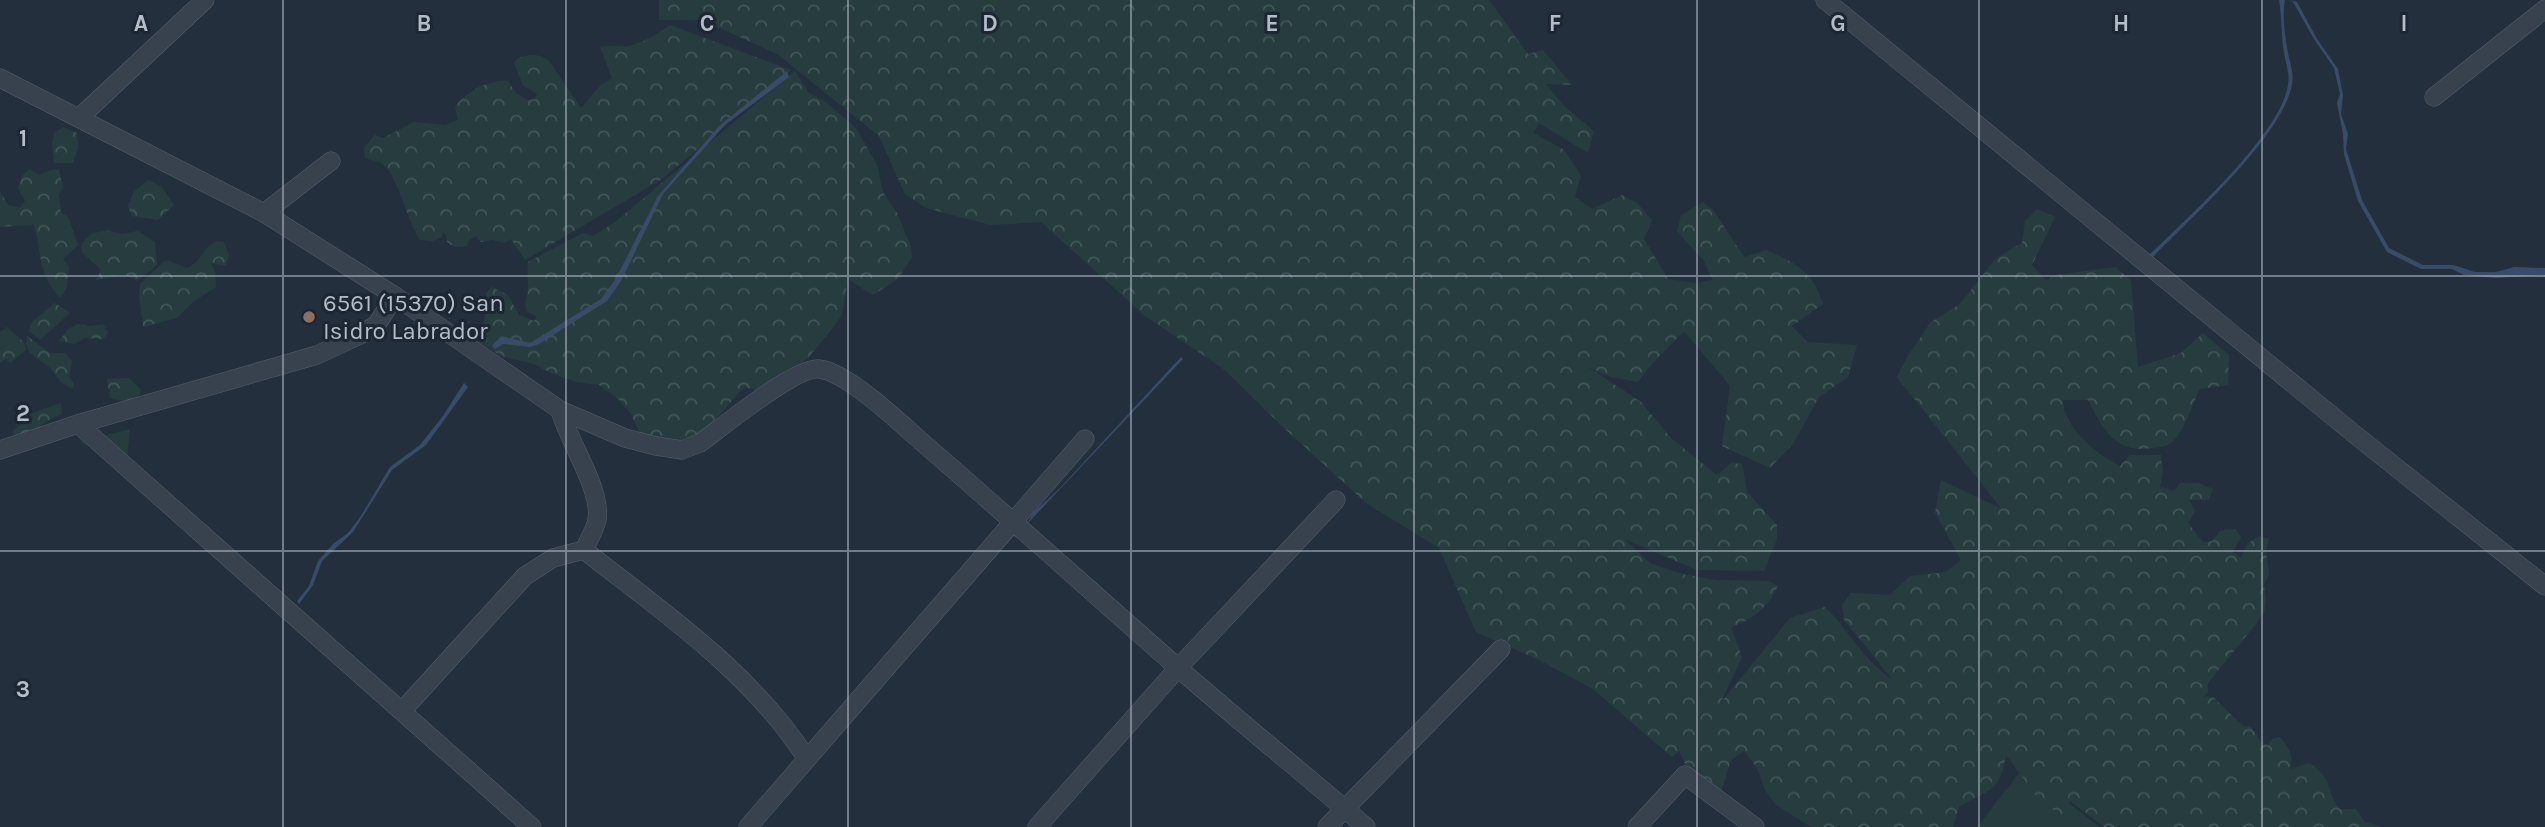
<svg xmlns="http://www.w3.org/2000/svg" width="2545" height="827" viewBox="0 0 2545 827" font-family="Karla,sans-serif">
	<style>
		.green { fill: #263c3f }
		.forest { fill: url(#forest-crowns) }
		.water { fill: #394c67 }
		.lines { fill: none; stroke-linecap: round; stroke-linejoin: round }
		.street-casing { stroke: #565f6c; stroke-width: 19 }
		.street { stroke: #38414e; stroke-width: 18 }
		.grid { fill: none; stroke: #b4bcc9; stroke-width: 2; stroke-opacity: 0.55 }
		.education-dot { fill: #8d6e63; stroke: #1d2633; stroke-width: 2.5 }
		.labels { text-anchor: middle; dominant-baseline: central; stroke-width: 6; stroke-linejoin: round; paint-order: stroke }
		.poi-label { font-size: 24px; fill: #b4bcc9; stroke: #1d2633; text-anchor: start }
		.grid-label { font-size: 23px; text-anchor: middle; font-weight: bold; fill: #b4bcc9; stroke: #1d2633; stroke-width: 6; stroke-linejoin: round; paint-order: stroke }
	</style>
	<defs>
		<pattern id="forest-crowns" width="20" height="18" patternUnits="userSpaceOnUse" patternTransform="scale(1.75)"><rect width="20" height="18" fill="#263c3f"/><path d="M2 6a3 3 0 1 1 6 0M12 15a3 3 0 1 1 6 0" fill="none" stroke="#435659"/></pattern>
	</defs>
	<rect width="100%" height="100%" fill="#242f3e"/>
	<g class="green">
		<path d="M 130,429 L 127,460 L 125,463 L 80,442 Z"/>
		<path d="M 2024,767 L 2099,827 L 1977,827 Z"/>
	</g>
	<g class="forest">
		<path d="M 659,0 L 1489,0 L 1528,54 L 1543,50 L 1572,85 L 1546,84 L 1565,107 L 1594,131 L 1588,153 L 1539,123 L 1533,133 L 1563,149 L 1581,175 L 1575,197 L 1592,209 L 1622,195 L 1637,203 L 1652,220 L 1644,239 L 1668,279 L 1696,283 L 1713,280 L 1704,261 L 1677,231 L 1681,215 L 1703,202 L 1714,211 L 1744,257 L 1766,250 C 1796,263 1813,272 1823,304 L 1792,326 L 1807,342 L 1857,345 L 1848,377 L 1819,397 L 1793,444 L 1770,468 L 1722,446 L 1730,386 L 1684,331 C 1668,348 1651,363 1638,382 L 1611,377 L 1588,367 L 1641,402 L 1671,438 L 1717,475 L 1731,463 L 1742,464 L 1747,492 L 1777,525 L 1777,539 L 1764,571 L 1697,570 L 1624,539 L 1650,563 L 1682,574 L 1716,580 L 1769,581 L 1778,586 C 1768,607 1753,620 1731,627 L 1742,657 L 1721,702 L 1790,618 L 1825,607 C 1850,632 1863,660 1893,680 L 1844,620 L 1842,605 L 1851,593 L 1890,595 L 1910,576 L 1946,572 L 1961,560 L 1935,513 L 1941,480 L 2002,509 L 1897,377 L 1907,357 L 1931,322 L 1960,304 L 1996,258 L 2022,243 L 2025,221 L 2037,209 L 2055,217 L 2032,265 L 2046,280 L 2056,275 L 2116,267 L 2131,281 L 2138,367 L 2181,353 L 2203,333 L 2229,355 L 2228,385 L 2200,389 C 2192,404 2183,437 2168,445 C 2164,447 2156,447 2152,448 C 2115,454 2103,429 2088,400 L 2063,400 C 2062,426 2098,456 2120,466 L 2130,455 L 2161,455 L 2163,473 L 2160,487 L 2174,491 L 2180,483 L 2198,483 L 2213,489 L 2209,500 L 2189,500 L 2195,511 L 2188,523 L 2203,542 L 2212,541 L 2220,531 L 2235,529 L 2241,537 L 2233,552 L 2241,558 L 2247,544 L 2259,536 L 2269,539 L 2266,551 L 2269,574 L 2264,585 L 2266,600 L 2264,614 L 2208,683 L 2208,691 L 2203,698 L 2207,696 L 2214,698 L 2243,726 L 2251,727 L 2262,743 L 2268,745 L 2272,739 L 2279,737 C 2289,746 2294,756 2290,769 L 2309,763 C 2335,780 2324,789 2340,809 L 2356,809 L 2365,822 L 2382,827 L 2104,827 L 2070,801 L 2062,815 L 2041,803 L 2006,755 C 2000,793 1989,789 1959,807 L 1953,827 L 1811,827 L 1775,804 L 1765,790 L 1757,768 L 1744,751 L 1731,760 L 1721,792 L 1688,770 L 1679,751 L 1672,757 L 1593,689 L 1539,660 L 1476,632 L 1439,548 L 1366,503 L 1284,428 L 1225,370 L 1145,316 L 1041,222 L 991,225 L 926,208 L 905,194 L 879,136 L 777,54 L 702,20 L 659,20 Z"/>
		<path d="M 670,25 L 791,70 L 662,179 L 525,260 L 511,239 L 505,243 L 492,240 L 481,242 L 476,236 L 469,240 L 467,246 C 458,248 453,247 447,242 L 446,235 L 443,232 L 442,237 L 433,241 L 420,240 C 407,221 398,174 381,163 C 377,160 369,160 365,158 L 364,148 L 375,135 L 383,138 L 414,122 L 445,125 L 458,120 L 455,107 C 465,92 490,79 508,81 L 516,93 L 527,100 L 535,99 L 537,94 L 523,85 L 514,63 L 518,58 C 530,55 539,53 549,61 L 581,108 L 600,86 L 612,78 L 600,47 C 610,44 619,48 629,46 C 644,42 658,34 670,25 Z"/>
		<path d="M 795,71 L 808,92 L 827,103 L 856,128 L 877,165 L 883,192 L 897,213 L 911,247 L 912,257 L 898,279 L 873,295 L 848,279 L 842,315 L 832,329 L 809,357 L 763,392 L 744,387 L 714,421 L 711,436 L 691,455 L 679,460 L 666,447 L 640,434 L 631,414 L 618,399 L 599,385 L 576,382 L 549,372 L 534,364 L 501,356 L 479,342 L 486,312 L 486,293 L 492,287 L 508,295 L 519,315 L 534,321 L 537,317 L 526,311 C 524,299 528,297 528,287 C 528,278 527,272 528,262 L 583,233 L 593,236 L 614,223 Z"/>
		<path d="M 63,127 L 77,133 L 78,148 L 73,163 L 54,163 L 52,143 L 54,133 Z"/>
		<path d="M 30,169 L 39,175 L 48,171 L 59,169 L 63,188 L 59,194 L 61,213 L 68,217 L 78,245 L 63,259 L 69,267 L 67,287 L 60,298 C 36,270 43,257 34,225 L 0,227 L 0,191 L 8,205 L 20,208 L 25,201 L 18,188 L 22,176 Z"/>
		<path d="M 148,180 L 162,187 L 174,205 L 158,220 L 132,216 L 128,206 L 133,193 Z"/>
		<path d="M 107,230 L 122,234 L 138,231 L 155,242 L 157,265 L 137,281 L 126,275 L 96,280 L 101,270 L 82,252 L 82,243 L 91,234 Z"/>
		<path d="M 217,241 L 224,242 L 229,255 L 226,266 L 211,263 L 215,272 L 216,287 L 194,301 L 177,318 L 143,327 L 139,295 L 140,284 L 166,260 L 187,268 C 205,259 199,250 217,241 Z"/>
		<path d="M 55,303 L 70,313 L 40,340 L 29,331 L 32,322 Z"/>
		<path d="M 78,324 L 90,326 L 103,324 L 108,333 L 103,339 L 85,338 L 74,344 L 59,341 L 68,329 Z"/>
		<path d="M 7,327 L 24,342 L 26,350 L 10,363 L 5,359 L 0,363 L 0,332 Z"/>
		<path d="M 27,336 L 50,353 L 65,353 L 72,361 L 69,377 L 74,384 L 72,389 L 61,382 L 50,368 L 29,352 L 26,344 Z"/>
		<path d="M 129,378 L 141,390 L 139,399 L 129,403 L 110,398 L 107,379 Z"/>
		<path d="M 61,403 L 62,414 L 47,421 L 18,442 L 12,432 L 30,414 Z"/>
	</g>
	<g class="water">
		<path d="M 2279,0 L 2285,0 C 2282,14 2285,38 2288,53 C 2290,64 2294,73 2292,84 C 2284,135 2189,220 2152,258 L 2144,260 C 2182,223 2281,135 2288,85 C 2290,73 2286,65 2284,53 C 2281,36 2282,17 2279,0 Z"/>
		<path d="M 2289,0 L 2297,2 L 2317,39 L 2338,69 L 2343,95 L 2341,114 L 2348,134 L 2346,149 L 2362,200 L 2389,248 L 2423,265 L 2453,265 L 2475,272 L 2496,272 L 2514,267 L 2545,268 L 2545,277 L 2543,275 L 2496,278 L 2464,275 L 2452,269 L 2421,269 L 2387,252 L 2358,201 L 2344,154 L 2343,134 L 2337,103 L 2340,94 L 2334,68 L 2314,39 L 2293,2 Z"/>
		<path d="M 787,71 L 789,77 L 725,125 L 663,194 L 621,281 L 607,301 L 539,344 L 530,347 L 503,344 L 495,349 L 492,346 L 501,336 L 530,343 L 601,299 L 615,280 L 658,196 L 719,126 Z"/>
		<path d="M 1181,357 L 1183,359 L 1027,524 L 1033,513 L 1060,488 Z"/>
		<path d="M 464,383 L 468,387 L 426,445 L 392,470 L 353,532 L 322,561 L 313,585 L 299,604 L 297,601 L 309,586 L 318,561 L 333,544 L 348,533 L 361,516 L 390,467 L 420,445 L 443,416 Z"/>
	</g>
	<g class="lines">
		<defs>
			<g id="street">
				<path d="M 1825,0 L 2353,433 L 2545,586"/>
				<path d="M 0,78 L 264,213 L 395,296 L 560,410 L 625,438 L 656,446 L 682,450 L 700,443 C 721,428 796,366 819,369 C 849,372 906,429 930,449 C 1013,521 1094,594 1176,666 C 1239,721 1303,773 1366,827"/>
				<path d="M 2434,97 L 2545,9"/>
				<path d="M 80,117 L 205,0"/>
				<path d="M 264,213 L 331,161"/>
				<path d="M 78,424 L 532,827"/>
				<path d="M 0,450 L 78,424 L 317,355 L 360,335 L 377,324 L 395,296"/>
				<path d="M 584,550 C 664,613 751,672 807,759"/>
				<path d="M 402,711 L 525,576 L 553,558 L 584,550 C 588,541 595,530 597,520 C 602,489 568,441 560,410"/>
				<path d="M 748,827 L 1085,439"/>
				<path d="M 1037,827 L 1178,668 L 1336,500"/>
				<path d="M 1327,827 L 1501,649"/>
				<path d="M 1637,827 L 1685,775 L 1755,827"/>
			</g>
		</defs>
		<use href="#street" class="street-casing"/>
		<use href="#street" class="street"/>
	</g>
	<path class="grid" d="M 283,0 L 283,827M 566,0 L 566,827M 848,0 L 848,827M 1131,0 L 1131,827M 1414,0 L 1414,827M 1697,0 L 1697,827M 1979,0 L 1979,827M 2262,0 L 2262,827M 0,276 L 2545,276M 0,551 L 2545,551"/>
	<circle class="education-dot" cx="309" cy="317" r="7"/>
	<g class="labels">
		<g class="poi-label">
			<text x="323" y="303">6561 (15370) San<tspan x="323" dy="28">Isidro Labrador</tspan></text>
		</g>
	</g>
	<g class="grid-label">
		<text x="141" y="31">A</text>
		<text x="424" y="31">B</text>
		<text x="707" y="31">C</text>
		<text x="990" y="31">D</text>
		<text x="1272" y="31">E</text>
		<text x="1555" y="31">F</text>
		<text x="1838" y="31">G</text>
		<text x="2121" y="31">H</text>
		<text x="2404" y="31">I</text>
		<text x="23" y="146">1</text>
		<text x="23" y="421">2</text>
		<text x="23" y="697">3</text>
	</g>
</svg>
